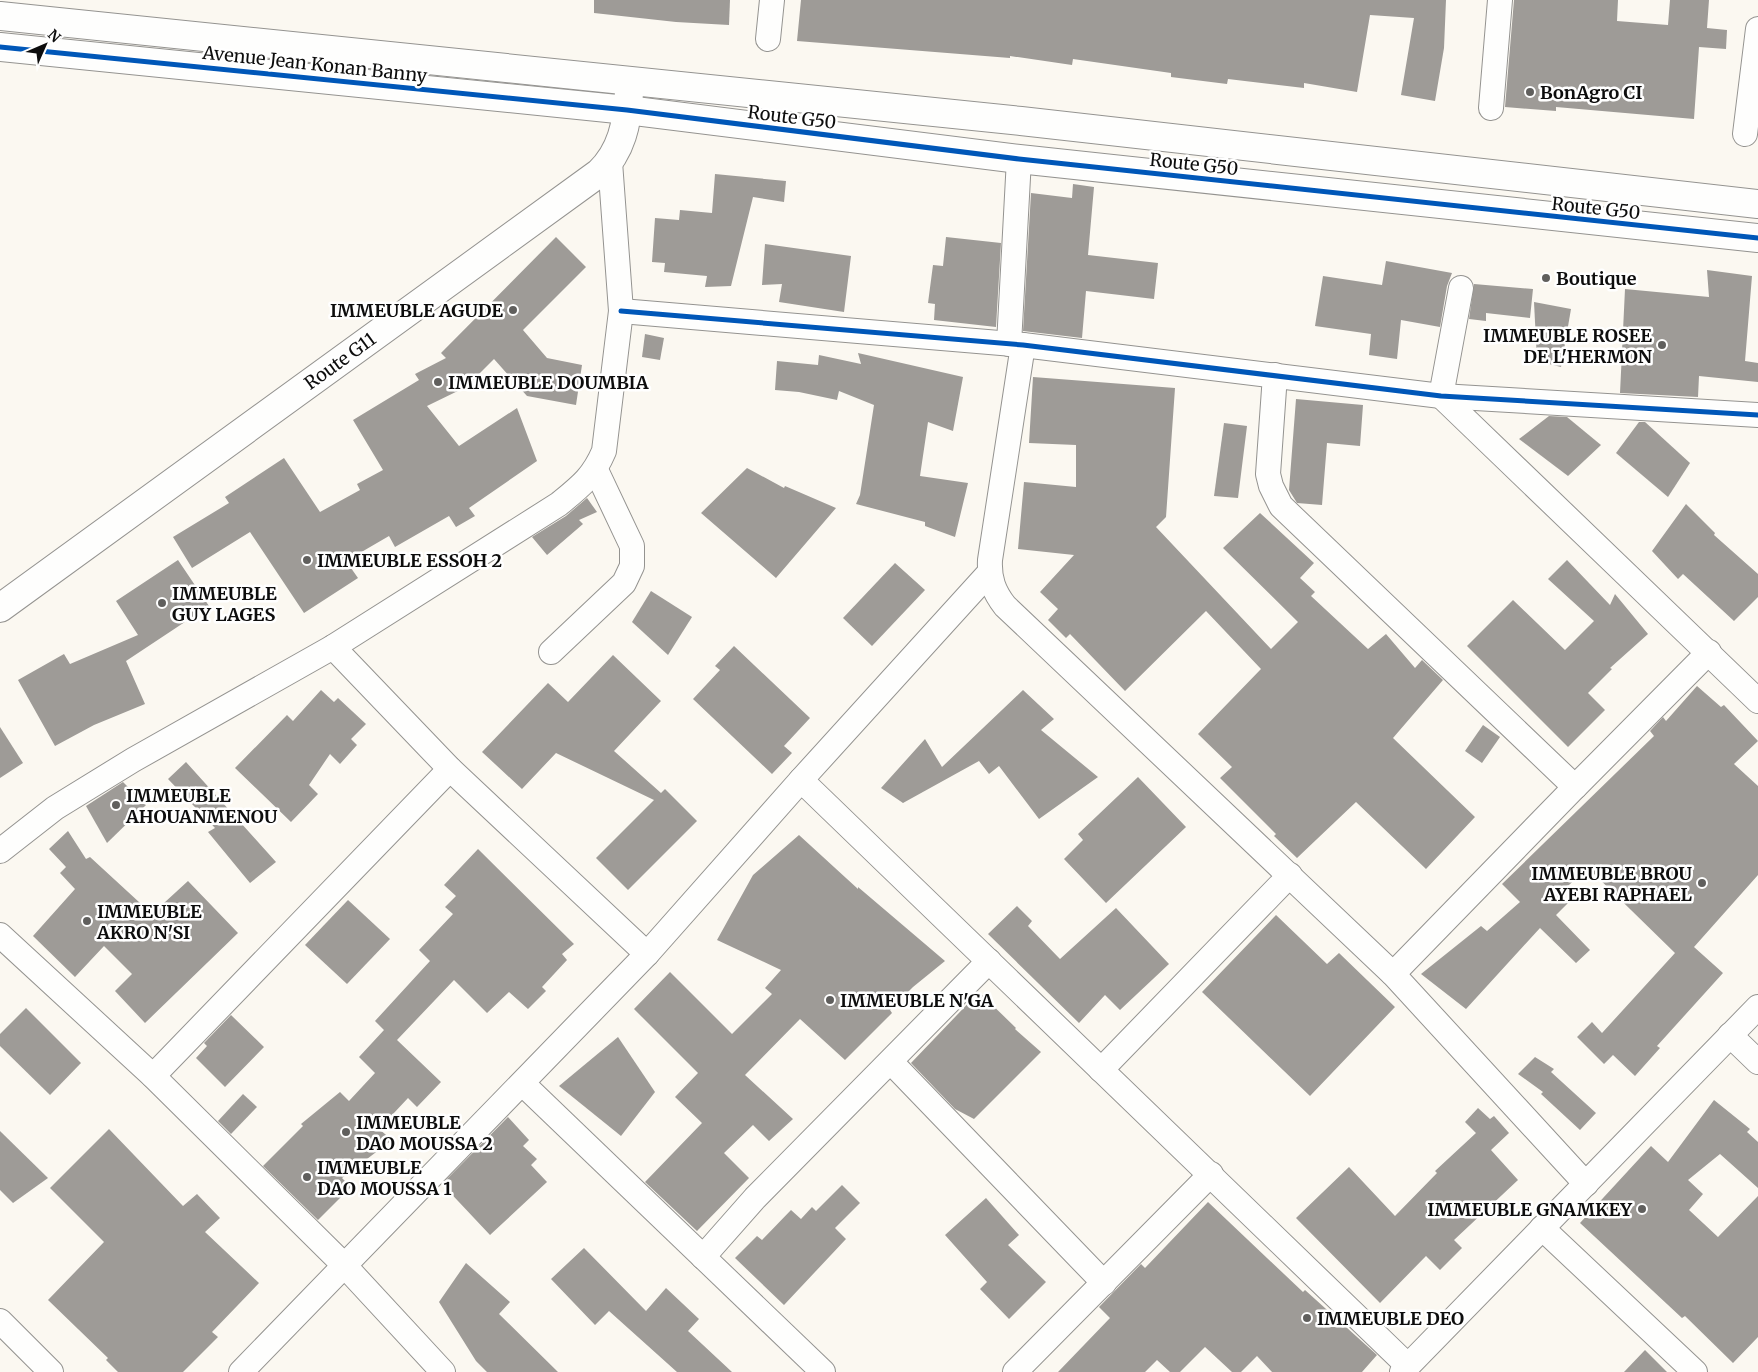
<svg xmlns="http://www.w3.org/2000/svg" width="1758" height="1372" viewBox="0 0 1758 1372" font-family="Merriweather,serif">
	<style>
		.building { fill: #9e9b97 }
		.lines { fill: none; stroke-linecap: round; stroke-linejoin: round }
		.minor-casing { stroke: #949390; stroke-width: 26 }
		.tertiary-casing { stroke: #949390; stroke-width: 30 }
		.minor { stroke: #fefefd; stroke-width: 24 }
		.tertiary { stroke: #fefefd; stroke-width: 28 }
		.cycleway-casing { stroke: #fff; stroke-width: 8 }
		.cycleway { stroke: #0057b8; stroke-width: 5 }
		.poi-dot { fill: #605f5d; stroke: #fff; stroke-width: 2 }
		.labels { text-anchor: middle; dominant-baseline: central; stroke-width: 5; stroke-linejoin: round; paint-order: stroke }
		.street-label { font-size: 18px; fill: #0d0d0d; stroke: #fff }
		.poi-label { font-size: 18px; font-weight: bold; fill: #0d0d0d; stroke: #fff; text-anchor: start }
	</style>
	<rect width="100%" height="100%" fill="#fbf8f1"/>
	<g class="building">
		<path d="M 594,0 L 730,0 L 729,25 L 676,22 L 594,13 Z"/>
		<path d="M 801,0 L 1446,0 L 1444,48 L 1435,101 L 1401,95 L 1414,18 L 1370,15 L 1357,92 L 1304,83 L 1304,88 L 1228,79 L 1227,84 L 1171,77 L 1171,73 L 1073,59 L 1072,65 L 1010,56 L 1010,58 L 797,41 Z"/>
		<path d="M 1514,0 L 1618,0 L 1617,21 L 1668,25 L 1670,0 L 1709,0 L 1707,28 L 1727,30 L 1726,49 L 1699,47 L 1694,119 L 1556,107 L 1556,111 L 1505,107 Z"/>
		<path d="M 715,174 L 786,181 L 784,202 L 753,197 L 731,286 L 705,287 L 707,276 L 664,272 L 665,263 L 652,262 L 655,218 L 679,220 L 680,210 L 712,213 Z"/>
		<path d="M 1073,184 L 1094,187 L 1088,255 L 1158,263 L 1154,299 L 1086,291 L 1082,338 L 1023,331 L 1031,193 L 1072,198 Z"/>
		<path d="M 556,237 L 586,267 L 523,330 L 547,358 L 582,365 L 576,405 L 527,396 L 494,359 L 466,387 L 427,406 L 459,446 L 517,408 L 537,461 L 469,508 L 475,516 L 456,527 L 449,516 L 395,547 L 389,536 L 346,561 L 358,578 L 304,613 L 250,532 L 192,568 L 173,537 L 229,503 L 225,497 L 284,458 L 320,512 L 360,490 L 357,484 L 383,470 L 353,420 L 419,380 L 415,374 L 446,358 L 441,353 Z"/>
		<path d="M 946,237 L 1001,243 L 996,327 L 934,320 L 935,304 L 928,303 L 933,265 L 943,266 Z"/>
		<path d="M 765,244 L 851,256 L 844,312 L 779,302 L 782,284 L 762,285 Z"/>
		<path d="M 1386,261 L 1452,273 L 1447,286 L 1440,327 L 1401,320 L 1397,359 L 1369,355 L 1371,334 L 1315,326 L 1323,276 L 1382,285 Z"/>
		<path d="M 1707,270 L 1752,276 L 1745,361 L 1758,363 L 1758,382 L 1699,376 L 1698,397 L 1620,393 L 1625,289 L 1709,297 Z"/>
		<path d="M 1474,284 L 1533,289 L 1530,318 L 1486,313 L 1486,321 L 1469,319 Z"/>
		<path d="M 1534,302 L 1571,309 L 1561,367 L 1537,361 Z"/>
		<path d="M 645,334 L 664,338 L 660,360 L 642,357 Z"/>
		<path d="M 858,353 L 963,377 L 953,431 L 928,422 L 920,476 L 968,483 L 955,537 L 925,526 L 925,522 L 856,504 L 860,495 L 874,405 L 839,391 L 837,400 L 799,392 L 775,390 L 777,361 L 818,365 L 819,355 L 861,364 Z"/>
		<path d="M 1033,377 L 1175,388 L 1166,517 L 1156,527 L 1271,649 L 1298,622 L 1223,548 L 1260,513 L 1314,563 L 1300,578 L 1315,592 L 1311,596 L 1368,649 L 1386,634 L 1415,668 L 1422,660 L 1443,680 L 1393,738 L 1475,817 L 1426,869 L 1356,802 L 1297,858 L 1274,836 L 1276,834 L 1220,778 L 1232,767 L 1198,734 L 1261,669 L 1206,611 L 1125,691 L 1070,634 L 1066,638 L 1048,620 L 1058,609 L 1040,592 L 1074,555 L 1018,549 L 1024,482 L 1076,487 L 1076,445 L 1029,443 Z"/>
		<path d="M 1296,399 L 1363,405 L 1360,446 L 1327,443 L 1322,505 L 1297,503 L 1289,490 Z"/>
		<path d="M 1549,416 L 1567,417 L 1601,445 L 1568,476 L 1519,439 Z"/>
		<path d="M 1639,422 L 1645,422 L 1690,463 L 1668,497 L 1616,453 Z"/>
		<path d="M 1224,423 L 1247,426 L 1238,498 L 1214,496 Z"/>
		<path d="M 747,468 L 784,488 L 785,486 L 836,508 L 776,578 L 701,513 Z"/>
		<path d="M 587,498 L 597,512 L 579,520 L 583,524 L 547,555 L 532,537 L 566,516 Z"/>
		<path d="M 1686,504 L 1715,533 L 1714,535 L 1758,574 L 1758,597 L 1734,621 L 1683,574 L 1678,579 L 1652,551 Z"/>
		<path d="M 178,560 L 209,606 L 126,661 L 145,704 L 94,725 L 55,746 L 18,680 L 64,654 L 70,664 L 138,635 L 116,601 Z"/>
		<path d="M 1567,560 L 1610,605 L 1615,594 L 1648,634 L 1610,668 L 1612,669 L 1588,693 L 1605,710 L 1568,747 L 1467,646 L 1513,600 L 1565,650 L 1594,621 L 1548,579 Z"/>
		<path d="M 895,563 L 925,590 L 872,646 L 843,618 Z"/>
		<path d="M 651,591 L 692,617 L 668,655 L 632,622 Z"/>
		<path d="M 734,646 L 810,718 L 784,746 L 792,753 L 772,774 L 693,699 L 720,670 L 715,666 Z"/>
		<path d="M 613,655 L 661,701 L 614,751 L 661,793 L 665,789 L 697,821 L 628,890 L 596,858 L 654,800 L 556,753 L 522,789 L 482,752 L 548,683 L 568,702 Z"/>
		<path d="M 1697,686 L 1721,707 L 1724,705 L 1758,741 L 1734,764 L 1758,786 L 1758,875 L 1694,947 L 1723,973 L 1657,1046 L 1660,1048 L 1635,1076 L 1613,1055 L 1604,1064 L 1577,1037 L 1592,1022 L 1602,1033 L 1675,953 L 1588,868 L 1560,893 L 1569,902 L 1556,915 L 1590,950 L 1576,963 L 1540,928 L 1466,1009 L 1421,974 L 1481,926 L 1487,931 L 1520,902 L 1502,884 L 1654,736 L 1650,731 L 1663,717 L 1666,721 Z"/>
		<path d="M 321,690 L 334,702 L 338,698 L 366,724 L 351,739 L 357,745 L 340,764 L 330,754 L 309,785 L 318,794 L 291,822 L 235,768 L 287,715 L 293,721 Z"/>
		<path d="M 1023,690 L 1054,719 L 1041,730 L 1098,777 L 1039,819 L 999,766 L 989,774 L 979,761 L 903,803 L 881,788 L 925,739 L 942,767 Z"/>
		<path d="M 1483,725 L 1500,737 L 1482,763 L 1465,751 Z"/>
		<path d="M 0,727 L 23,763 L 0,778 Z"/>
		<path d="M 186,762 L 276,862 L 250,883 L 208,832 L 215,828 L 168,779 Z"/>
		<path d="M 1138,777 L 1186,827 L 1106,903 L 1064,859 L 1083,840 L 1078,834 Z"/>
		<path d="M 123,782 L 146,805 L 107,843 L 86,806 Z"/>
		<path d="M 68,831 L 86,859 L 90,857 L 152,914 L 188,881 L 238,933 L 145,1023 L 115,991 L 132,974 L 104,946 L 75,977 L 33,936 L 75,889 L 60,873 L 66,867 L 49,849 Z"/>
		<path d="M 799,835 L 858,889 L 858,887 L 945,961 L 913,987 L 890,1010 L 892,1013 L 845,1060 L 800,1019 L 745,1075 L 793,1119 L 769,1141 L 753,1125 L 724,1153 L 749,1178 L 697,1231 L 645,1182 L 702,1123 L 675,1097 L 698,1073 L 634,1009 L 670,972 L 732,1034 L 772,994 L 765,988 L 781,970 L 717,940 L 753,875 Z"/>
		<path d="M 478,849 L 574,944 L 562,954 L 567,960 L 542,987 L 546,991 L 528,1009 L 509,992 L 487,1013 L 454,980 L 397,1040 L 441,1082 L 417,1107 L 408,1098 L 379,1129 L 392,1140 L 342,1178 L 351,1187 L 318,1220 L 263,1166 L 303,1126 L 301,1124 L 340,1092 L 349,1101 L 375,1073 L 359,1057 L 384,1030 L 375,1021 L 430,961 L 419,950 L 453,914 L 445,907 L 456,896 L 444,885 Z"/>
		<path d="M 348,900 L 390,939 L 347,984 L 305,945 Z"/>
		<path d="M 1017,906 L 1032,921 L 1028,926 L 1060,959 L 1116,908 L 1169,964 L 1120,1010 L 1105,995 L 1079,1023 L 988,934 Z"/>
		<path d="M 1276,915 L 1327,964 L 1339,953 L 1395,1007 L 1310,1096 L 1202,992 Z"/>
		<path d="M 979,992 L 1016,1028 L 1015,1029 L 1041,1052 L 974,1119 L 955,1109 L 911,1063 Z"/>
		<path d="M 26,1008 L 81,1063 L 50,1095 L 0,1046 L 0,1034 Z"/>
		<path d="M 231,1015 L 264,1047 L 225,1087 L 196,1058 L 207,1046 L 204,1043 Z"/>
		<path d="M 618,1037 L 655,1092 L 621,1136 L 559,1086 Z"/>
		<path d="M 1535,1057 L 1554,1069 L 1551,1072 L 1596,1113 L 1580,1130 L 1541,1094 L 1543,1092 L 1518,1074 Z"/>
		<path d="M 243,1094 L 257,1107 L 231,1134 L 218,1121 Z"/>
		<path d="M 1714,1100 L 1750,1129 L 1747,1132 L 1758,1142 L 1758,1188 L 1720,1154 L 1688,1180 L 1703,1194 L 1689,1210 L 1718,1237 L 1758,1196 L 1758,1337 L 1733,1363 L 1685,1316 L 1682,1318 L 1580,1223 L 1651,1146 L 1668,1162 Z"/>
		<path d="M 1478,1108 L 1490,1119 L 1494,1116 L 1509,1133 L 1491,1150 L 1518,1180 L 1454,1240 L 1462,1248 L 1440,1270 L 1426,1256 L 1380,1303 L 1296,1218 L 1349,1167 L 1395,1216 L 1437,1173 L 1435,1171 L 1476,1133 L 1465,1122 Z"/>
		<path d="M 508,1117 L 529,1140 L 523,1146 L 537,1159 L 531,1165 L 547,1182 L 490,1235 L 442,1184 Z"/>
		<path d="M 109,1129 L 183,1206 L 197,1194 L 220,1218 L 205,1232 L 259,1283 L 212,1332 L 218,1337 L 183,1372 L 118,1372 L 106,1360 L 108,1358 L 48,1300 L 104,1242 L 50,1188 Z"/>
		<path d="M 0,1131 L 48,1178 L 13,1203 L 0,1190 Z"/>
		<path d="M 842,1185 L 860,1203 L 835,1228 L 846,1239 L 784,1305 L 735,1258 L 757,1236 L 762,1240 L 791,1210 L 801,1219 L 812,1207 L 816,1211 Z"/>
		<path d="M 986,1198 L 1019,1235 L 1008,1245 L 1046,1282 L 1009,1319 L 980,1289 L 987,1282 L 945,1235 Z"/>
		<path d="M 1208,1202 L 1303,1292 L 1305,1290 L 1377,1355 L 1362,1372 L 1272,1372 L 1257,1356 L 1241,1372 L 1232,1372 L 1205,1347 L 1180,1372 L 1170,1372 L 1157,1360 L 1145,1372 L 1058,1372 L 1110,1318 L 1099,1307 L 1141,1264 L 1145,1268 Z"/>
		<path d="M 584,1248 L 646,1311 L 666,1288 L 699,1319 L 688,1331 L 732,1372 L 677,1372 L 609,1311 L 595,1325 L 551,1279 Z"/>
		<path d="M 466,1263 L 510,1302 L 499,1314 L 558,1372 L 487,1372 L 476,1361 L 439,1302 Z"/>
		<path d="M 1645,1350 L 1667,1372 L 1624,1372 Z"/>
	</g>
	<g class="lines">
		<defs>
			<g id="minor">
				<path d="M 768,39 L 772,0"/>
				<path d="M 1491,108 L 1500,0"/>
				<path d="M 1745,134 L 1758,29"/>
				<path d="M 1461,288 L 1441,396 L 1758,701"/>
				<path d="M 621,311 L 1023,345 L 1441,396 L 1758,415"/>
				<path d="M 1009,344 L 1019,159"/>
				<path d="M 1023,345 L 990,560 C 989,579 994,592 1005,606 L 1393,974 L 1586,1184"/>
				<path d="M 1275,375 L 1268,474 L 1271,486 L 1281,506 L 1575,787 L 1393,974"/>
				<path d="M 333,647 L 450,769 L 647,954"/>
				<path d="M 551,652 L 624,583 L 632,566 L 632,546 L 596,470"/>
				<path d="M 801,780 L 1408,1366"/>
				<path d="M 1575,787 L 1709,652"/>
				<path d="M 0,851 L 55,808 L 133,760 L 333,647 L 559,504 C 581,486 593,477 604,451 L 621,311 L 610,162"/>
				<path d="M 0,935 L 153,1076 L 344,1265 L 443,1372"/>
				<path d="M 1730,1035 L 1758,1062"/>
				<path d="M 891,1062 L 1104,1283"/>
				<path d="M 1101,1070 L 1290,875"/>
				<path d="M 153,1076 L 450,769"/>
				<path d="M 523,1084 L 823,1372"/>
				<path d="M 1542,1228 L 1695,1372"/>
				<path d="M 703,1257 L 755,1198 L 989,961"/>
				<path d="M 0,1321 L 51,1372"/>
				<path d="M 241,1372 L 647,954 L 801,780 L 989,573"/>
				<path d="M 1015,1372 L 1211,1174"/>
				<path d="M 1402,1372 L 1758,1007"/>
			</g>
			<g id="tertiary">
				<path d="M 0,16 L 1021,121 L 1758,204"/>
				<path d="M 0,47 L 627,110 L 1019,159 L 1758,238"/>
				<path d="M 0,608 L 599,173 C 622,151 627,123 629,93"/>
			</g>
		</defs>
		<use href="#minor" class="minor-casing"/>
		<use href="#tertiary" class="tertiary-casing"/>
		<use href="#minor" class="minor"/>
		<use href="#tertiary" class="tertiary"/>
		<defs>
			<g id="cycleway">
				<path d="M 0,47 L 627,110 L 1019,159 L 1758,238"/>
				<path d="M 621,311 L 1023,345 L 1441,396 L 1758,415"/>
			</g>
		</defs>
		<use href="#cycleway" class="cycleway-casing"/>
		<use href="#cycleway" class="cycleway"/>
	</g>
	<g class="poi-dot">
		<circle cx="1530" cy="92" r="5"/>
		<circle cx="1546" cy="278" r="5"/>
		<circle cx="513" cy="310" r="5"/>
		<circle cx="1662" cy="345" r="5"/>
		<circle cx="438" cy="382" r="5"/>
		<circle cx="307" cy="560" r="5"/>
		<circle cx="162" cy="603" r="5"/>
		<circle cx="116" cy="805" r="5"/>
		<circle cx="1702" cy="883" r="5"/>
		<circle cx="87" cy="921" r="5"/>
		<circle cx="830" cy="1000" r="5"/>
		<circle cx="346" cy="1132" r="5"/>
		<circle cx="307" cy="1177" r="5"/>
		<circle cx="1642" cy="1209" r="5"/>
		<circle cx="1307" cy="1318" r="5"/>
	</g>
	<g class="labels">
		<g class="street-label">
			<text transform="translate(315 64) rotate(6)">Avenue Jean Konan Banny</text>
			<text transform="translate(792 117) rotate(7)">Route G50</text>
			<text transform="translate(1194 164) rotate(6)">Route G50</text>
			<text transform="translate(1596 208) rotate(6)">Route G50</text>
			<text transform="translate(340 361) rotate(-36)">Route G11</text>
		</g>
		<g class="poi-label">
			<text x="1540" y="92">BonAgro CI</text>
			<text x="1556" y="278">Boutique</text>
			<text x="503" y="310" text-anchor="end">IMMEUBLE AGUDE</text>
			<text x="1652" y="335" text-anchor="end">IMMEUBLE ROSEE<tspan x="1652" dy="21">DE L'HERMON</tspan></text>
			<text x="448" y="382">IMMEUBLE DOUMBIA</text>
			<text x="317" y="560">IMMEUBLE ESSOH 2</text>
			<text x="172" y="593">IMMEUBLE<tspan x="172" dy="21">GUY LAGES</tspan></text>
			<text x="126" y="795">IMMEUBLE<tspan x="126" dy="21">AHOUANMENOU</tspan></text>
			<text x="1692" y="873" text-anchor="end">IMMEUBLE BROU<tspan x="1692" dy="21">AYEBI RAPHAEL</tspan></text>
			<text x="97" y="911">IMMEUBLE<tspan x="97" dy="21">AKRO N'SI</tspan></text>
			<text x="840" y="1000">IMMEUBLE N'GA</text>
			<text x="356" y="1122">IMMEUBLE<tspan x="356" dy="21">DAO MOUSSA 2</tspan></text>
			<text x="317" y="1167">IMMEUBLE<tspan x="317" dy="21">DAO MOUSSA 1</tspan></text>
			<text x="1632" y="1209" text-anchor="end">IMMEUBLE GNAMKEY</text>
			<text x="1317" y="1318">IMMEUBLE DEO</text>
		</g>
	</g>
	<g transform="translate(45 45) rotate(45)" stroke="#ffffff" stroke-width="4" paint-order="stroke">
	<path d="M0-4L9 19L0 12L-9 19Z" fill="#0d0d0d"/>
	<text y="-8" font-size="14" font-weight="bold" text-anchor="middle" fill="#0d0d0d">N</text>
	</g>
</svg>
